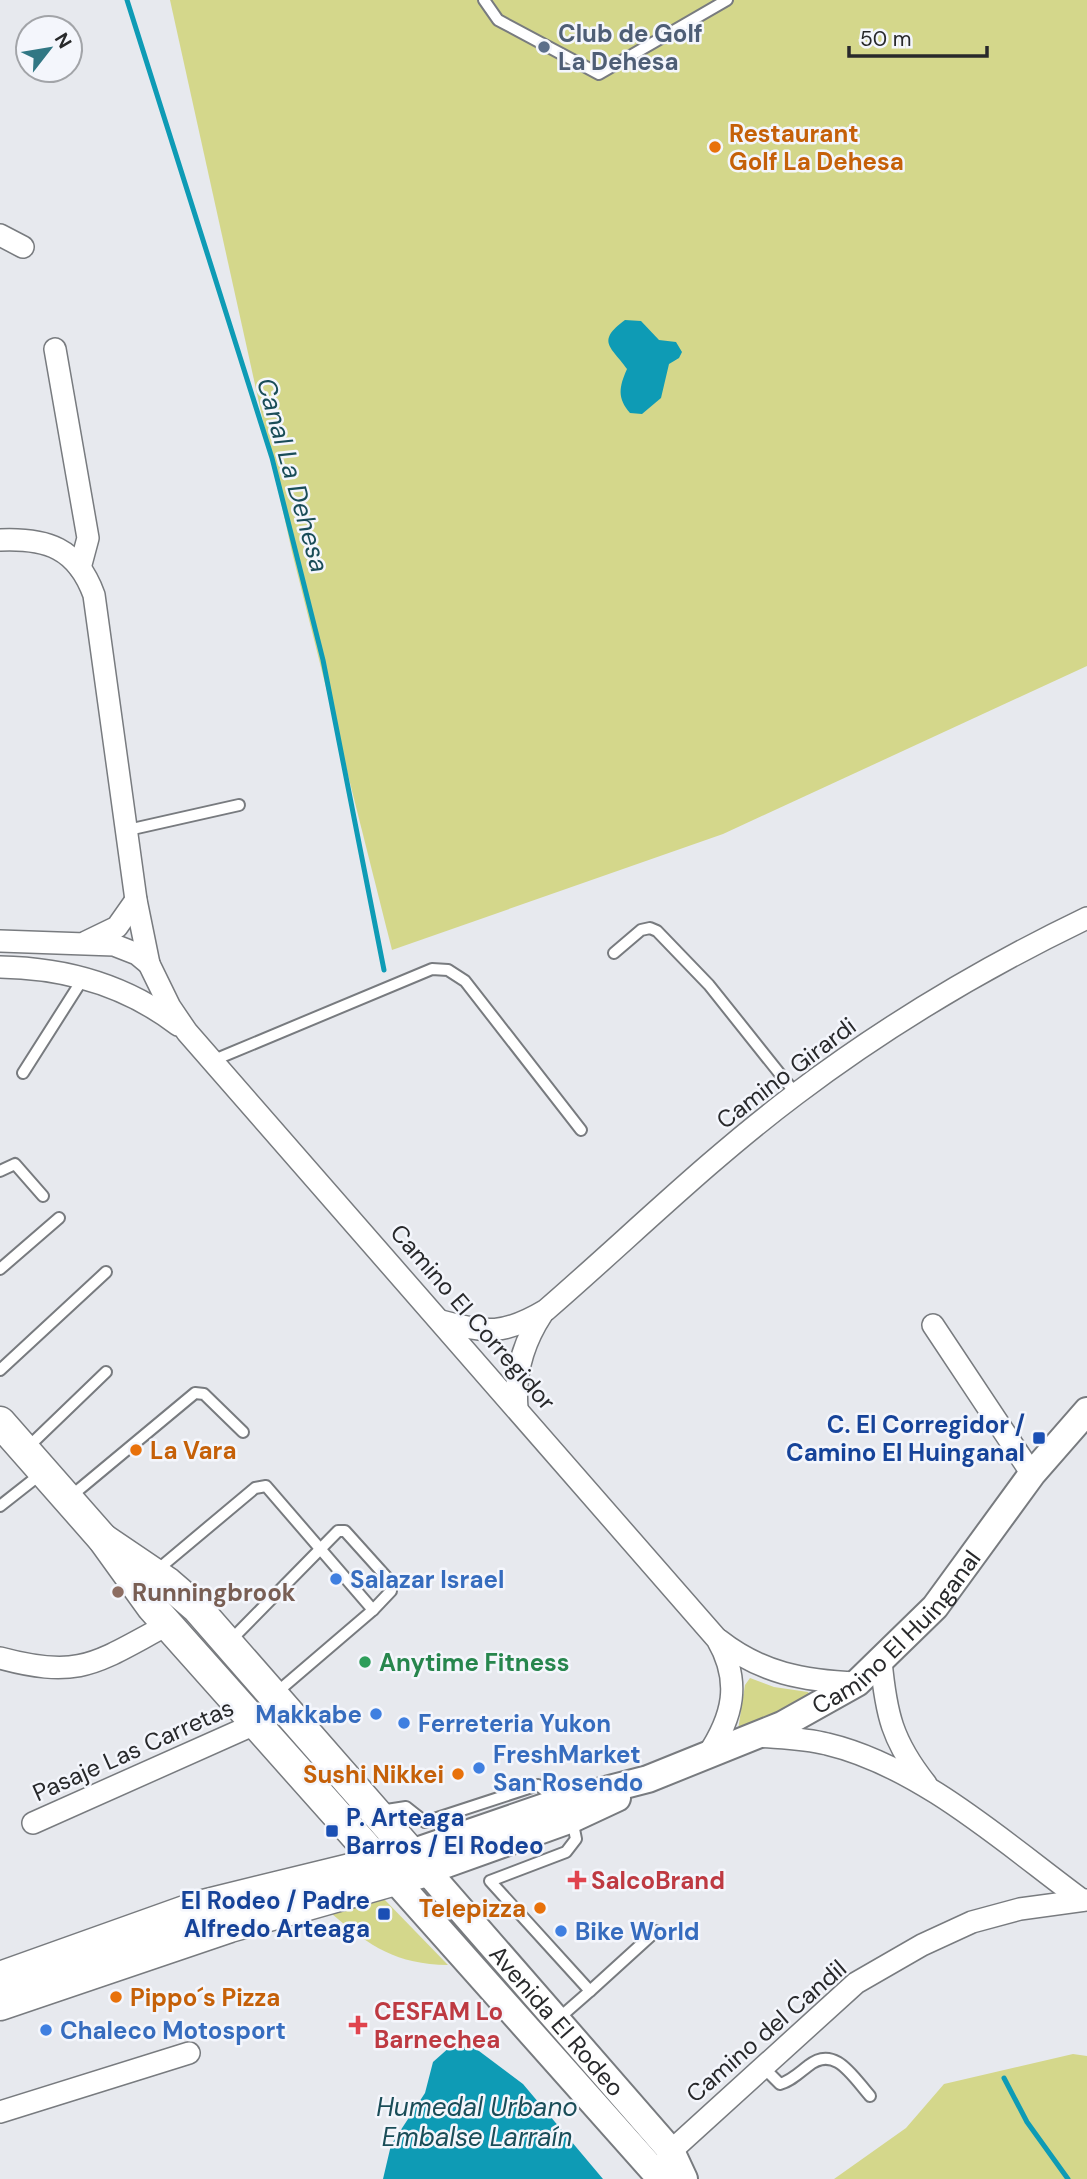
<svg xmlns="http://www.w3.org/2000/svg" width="1087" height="2179" viewBox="0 0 1087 2179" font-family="'DM Sans',sans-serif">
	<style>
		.green { fill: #d4d78b }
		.water { fill: #0e9bb5 }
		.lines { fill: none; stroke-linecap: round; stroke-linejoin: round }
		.stream { stroke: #0e9bb5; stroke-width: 5 }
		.service-casing { stroke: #787b7f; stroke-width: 14 }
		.minor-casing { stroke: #787b7f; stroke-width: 24 }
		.tertiary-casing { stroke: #787b7f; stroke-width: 30 }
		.secondary-casing { stroke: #787b7f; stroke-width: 33 }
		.service { stroke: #fff; stroke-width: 10 }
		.minor { stroke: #fff; stroke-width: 21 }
		.tertiary { stroke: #fff; stroke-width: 26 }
		.secondary { stroke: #fff; stroke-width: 30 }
		.service-dot { fill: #5c6f8a; stroke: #f4f6fc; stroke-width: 2.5 }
		.food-dot { fill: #e8710a; stroke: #f4f6fc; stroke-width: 2.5 }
		.transit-dot { fill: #1a4fb4; stroke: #f4f6fc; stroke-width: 2.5 }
		.shop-dot { fill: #3f7fe0; stroke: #f4f6fc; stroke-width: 2.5 }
		.education-dot { fill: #8d6e63; stroke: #f4f6fc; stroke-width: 2.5 }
		.leisure-dot { fill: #2e9e5b; stroke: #f4f6fc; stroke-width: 2.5 }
		.health-dot { fill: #e0444e; stroke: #f4f6fc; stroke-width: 2.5 }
		.labels { text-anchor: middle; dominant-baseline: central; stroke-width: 5; stroke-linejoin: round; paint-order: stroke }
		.service-label { font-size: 24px; font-weight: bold; fill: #4e5e75; stroke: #f4f6fc; text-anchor: start }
		.food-label { font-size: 24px; font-weight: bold; fill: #c56008; stroke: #f4f6fc; text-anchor: start }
		.street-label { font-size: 24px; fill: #28292b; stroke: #f4f6fc }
		.transit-label { font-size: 24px; font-weight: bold; fill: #164399; stroke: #f4f6fc; text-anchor: end }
		.shop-label { font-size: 24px; font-weight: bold; fill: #366cbe; stroke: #f4f6fc; text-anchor: start }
		.education-label { font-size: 24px; font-weight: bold; fill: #785e54; stroke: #f4f6fc; text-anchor: start }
		.leisure-label { font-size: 24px; font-weight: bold; fill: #27864d; stroke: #f4f6fc; text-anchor: start }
		.health-label { font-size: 24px; font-weight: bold; fill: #be3a42; stroke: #f4f6fc; text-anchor: start }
		.water-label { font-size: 26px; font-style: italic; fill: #1a4d58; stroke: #f4f6fc }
	</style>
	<rect width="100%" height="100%" fill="#e7e9ee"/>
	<g class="green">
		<path d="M 170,0 L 1087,0 L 1087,666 L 723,834 L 392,950 L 292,552 Z"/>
		<path d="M 750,1678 L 774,1687 L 808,1692 L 810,1695 L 777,1716 L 738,1730 L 745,1685 Z"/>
		<path d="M 383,1898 L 448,1965 C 396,1964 371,1947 332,1914 Z"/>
		<path d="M 1073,2054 L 1087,2056 L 1087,2179 L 834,2179 L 906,2128 L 944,2084 Z"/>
	</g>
	<g class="water">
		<path d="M 625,320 L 641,321 L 659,340 L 676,342 L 682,352 L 679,358 L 669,364 L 661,398 L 642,414 L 630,413 C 617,398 619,387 627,369 C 612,347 595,342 625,320 Z"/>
		<path d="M 451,2046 L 475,2048 L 523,2084 L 603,2179 L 383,2179 L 391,2145 L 425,2093 L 433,2062 Z"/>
	</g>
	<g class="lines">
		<g class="stream">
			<path d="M 127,0 L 272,458 L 323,660 L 384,970"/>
			<path d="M 1004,2078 L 1027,2122 L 1068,2179"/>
		</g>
		<defs>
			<g id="service">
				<path d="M 484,0 L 498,20 L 599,74 L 727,0"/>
				<path d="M 128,830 L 239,805"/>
				<path d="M 614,953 L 641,930 L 650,928 L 657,931 L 709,985 L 796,1094"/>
				<path d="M 214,1060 L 432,969 L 448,970 L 465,981 L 581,1130"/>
				<path d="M 23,1073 L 84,977"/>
				<path d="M 0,1171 L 15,1164 L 43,1196"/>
				<path d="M 0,1269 L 59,1218"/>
				<path d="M 0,1370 L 106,1272"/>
				<path d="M 25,1450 L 106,1372"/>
				<path d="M 70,1497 L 195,1393 L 204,1394 L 243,1432"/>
				<path d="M 0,1506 L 42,1473"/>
				<path d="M 156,1571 L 255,1488 L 266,1486 L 373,1610 L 276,1693"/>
				<path d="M 229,1642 L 338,1531 L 345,1531 L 390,1581 L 391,1591 L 373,1610"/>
				<path d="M 380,1811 L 406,1807 L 425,1822 L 538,1785 L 557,1800"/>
				<path d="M 590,1991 L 656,1931"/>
				<path d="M 558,2019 L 590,1991 L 490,1881 L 566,1852 L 576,1839 L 572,1819"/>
				<path d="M 763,2067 L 780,2084 C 791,2081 799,2073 808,2066 C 835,2044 853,2077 870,2096"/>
			</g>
			<g id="minor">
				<path d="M 0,235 L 23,247"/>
				<path d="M 55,349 L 88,538 L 80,568"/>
				<path d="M 0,540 C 47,538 77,548 94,595 L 136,900 L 149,964"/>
				<path d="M 0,941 L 114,945 L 137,954 L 149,964 L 170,1007 L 187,1032 L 717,1639 C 742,1682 733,1717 707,1756"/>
				<path d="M 86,942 L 117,927 L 136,900"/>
				<path d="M 0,967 C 64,968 126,985 178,1025"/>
				<path d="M 441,1321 C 487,1333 504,1335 546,1310 C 629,1238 708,1160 796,1094 C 886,1026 985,967 1087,918"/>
				<path d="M 933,1325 L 1032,1474"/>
				<path d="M 517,1408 C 514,1373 523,1343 542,1314"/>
				<path d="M 719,1640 C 761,1673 804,1681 857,1683"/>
				<path d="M 0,1658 C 81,1680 97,1662 167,1625"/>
				<path d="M 881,1661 C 886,1714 892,1741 926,1784"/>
				<path d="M 757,1736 C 781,1738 804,1738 827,1744 C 920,1766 1006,1844 1082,1900"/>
				<path d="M 33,1823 L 255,1724"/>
				<path d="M 0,2112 L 189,2053"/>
				<path d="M 665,2163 L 671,2151 L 856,1983 L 922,1945 L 972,1922 L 1020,1909 L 1087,1900"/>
			</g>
			<g id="tertiary">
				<path id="s1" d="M 617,1798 L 572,1819 L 427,1871 L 671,2151 L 684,2179"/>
				<path id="s2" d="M 411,1853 L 559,1802 L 648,1779 L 782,1725 L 857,1683 L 935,1607 L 1032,1474 L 1087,1411"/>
				<path d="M 396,1881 L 661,2179"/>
			</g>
			<g id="secondary">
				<path d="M 0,1422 L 103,1539 L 152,1607 L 396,1881"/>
				<path d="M 0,1977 L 199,1906 L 395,1858"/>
				<path d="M 0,2005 L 230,1927 L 427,1871 L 197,1608 L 168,1583 L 103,1539"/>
			</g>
		</defs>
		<use href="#service" class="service-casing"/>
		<use href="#minor" class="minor-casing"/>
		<use href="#tertiary" class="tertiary-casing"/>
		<use href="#secondary" class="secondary-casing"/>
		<use href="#service" class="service"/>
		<use href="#minor" class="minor"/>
		<use href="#tertiary" class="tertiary"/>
		<use href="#secondary" class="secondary"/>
	</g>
	<circle class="service-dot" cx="544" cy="47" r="7"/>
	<g class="food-dot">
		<circle cx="715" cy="147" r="7"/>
		<circle cx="136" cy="1450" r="7"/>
		<circle cx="458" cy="1774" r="7"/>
		<circle cx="540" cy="1908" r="7"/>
		<circle cx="116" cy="1997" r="7"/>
	</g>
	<g class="transit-dot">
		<rect x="1032" y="1431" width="14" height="14" rx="3.5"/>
		<rect x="325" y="1824" width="14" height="14" rx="3.5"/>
		<rect x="377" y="1907" width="14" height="14" rx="3.5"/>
	</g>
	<g class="shop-dot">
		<circle cx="336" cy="1579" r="7"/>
		<circle cx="376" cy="1714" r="7"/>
		<circle cx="404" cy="1723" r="7"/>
		<circle cx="479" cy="1768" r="7"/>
		<circle cx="561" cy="1931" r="7"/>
		<circle cx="46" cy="2030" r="7"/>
	</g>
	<circle class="education-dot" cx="118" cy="1592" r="7"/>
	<circle class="leisure-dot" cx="365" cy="1662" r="7"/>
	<g class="health-dot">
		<path d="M573.5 1869.5h7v7h7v7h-7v7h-7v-7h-7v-7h7z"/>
		<path d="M354.5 2014.5h7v7h7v7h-7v7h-7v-7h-7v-7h7z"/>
	</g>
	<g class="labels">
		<g class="service-label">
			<text x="558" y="33">Club de Golf<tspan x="558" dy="28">La Dehesa</tspan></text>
		</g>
		<g class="food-label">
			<text x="729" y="133">Restaurant<tspan x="729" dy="28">Golf La Dehesa</tspan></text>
			<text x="150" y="1450">La Vara</text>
			<text x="444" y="1774" text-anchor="end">Sushi Nikkei</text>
			<text x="526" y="1908" text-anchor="end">Telepizza</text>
			<text x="130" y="1997">Pippo´s Pizza</text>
		</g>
		<g class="street-label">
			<text transform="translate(786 1073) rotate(-37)">Camino Girardi</text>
			<text transform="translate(473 1317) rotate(49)">Camino El Corregidor</text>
			<text stroke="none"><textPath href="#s2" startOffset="542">Camino El Huinganal</textPath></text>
			<text transform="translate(133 1750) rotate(-24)">Pasaje Las Carretas</text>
			<text stroke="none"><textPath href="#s1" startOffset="402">Avenida El Rodeo</textPath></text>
			<text transform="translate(766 2031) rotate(-41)">Camino del Candil</text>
		</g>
		<g class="transit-label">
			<text x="1025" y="1424">C. El Corregidor /<tspan x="1025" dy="28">Camino El Huinganal</tspan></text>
			<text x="346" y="1817" text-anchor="start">P. Arteaga<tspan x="346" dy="28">Barros / El Rodeo</tspan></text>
			<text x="370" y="1900">El Rodeo / Padre<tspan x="370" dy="28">Alfredo Arteaga</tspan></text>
		</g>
		<g class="shop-label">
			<text x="350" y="1579">Salazar Israel</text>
			<text x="362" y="1714" text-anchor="end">Makkabe</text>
			<text x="418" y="1723">Ferreteria Yukon</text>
			<text x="493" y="1754">FreshMarket<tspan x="493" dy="28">San Rosendo</tspan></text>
			<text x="575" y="1931">Bike World</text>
			<text x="60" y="2030">Chaleco Motosport</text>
		</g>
		<g class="education-label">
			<text x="132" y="1592">Runningbrook</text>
		</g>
		<g class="leisure-label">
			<text x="379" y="1662">Anytime Fitness</text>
		</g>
		<g class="health-label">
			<text x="591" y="1880">SalcoBrand</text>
			<text x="374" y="2011">CESFAM Lo<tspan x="374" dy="28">Barnechea</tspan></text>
		</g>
		<g class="water-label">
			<text transform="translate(293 475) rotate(74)">Canal La Dehesa</text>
			<text x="477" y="2107">Humedal Urbano<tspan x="477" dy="30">Embalse Larraín</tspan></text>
		</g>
	</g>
	<g transform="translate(49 49) rotate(59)"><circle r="33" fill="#f4f6fc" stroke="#a2a4a8" stroke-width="2"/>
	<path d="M0-5L12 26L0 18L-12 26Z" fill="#317784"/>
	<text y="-10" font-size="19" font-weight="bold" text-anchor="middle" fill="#28292b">N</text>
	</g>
	<path d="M849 46v10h138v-10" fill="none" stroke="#28292b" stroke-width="3.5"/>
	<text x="860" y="46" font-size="21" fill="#28292b" stroke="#f4f6fc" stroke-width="5" paint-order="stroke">50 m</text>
</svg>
